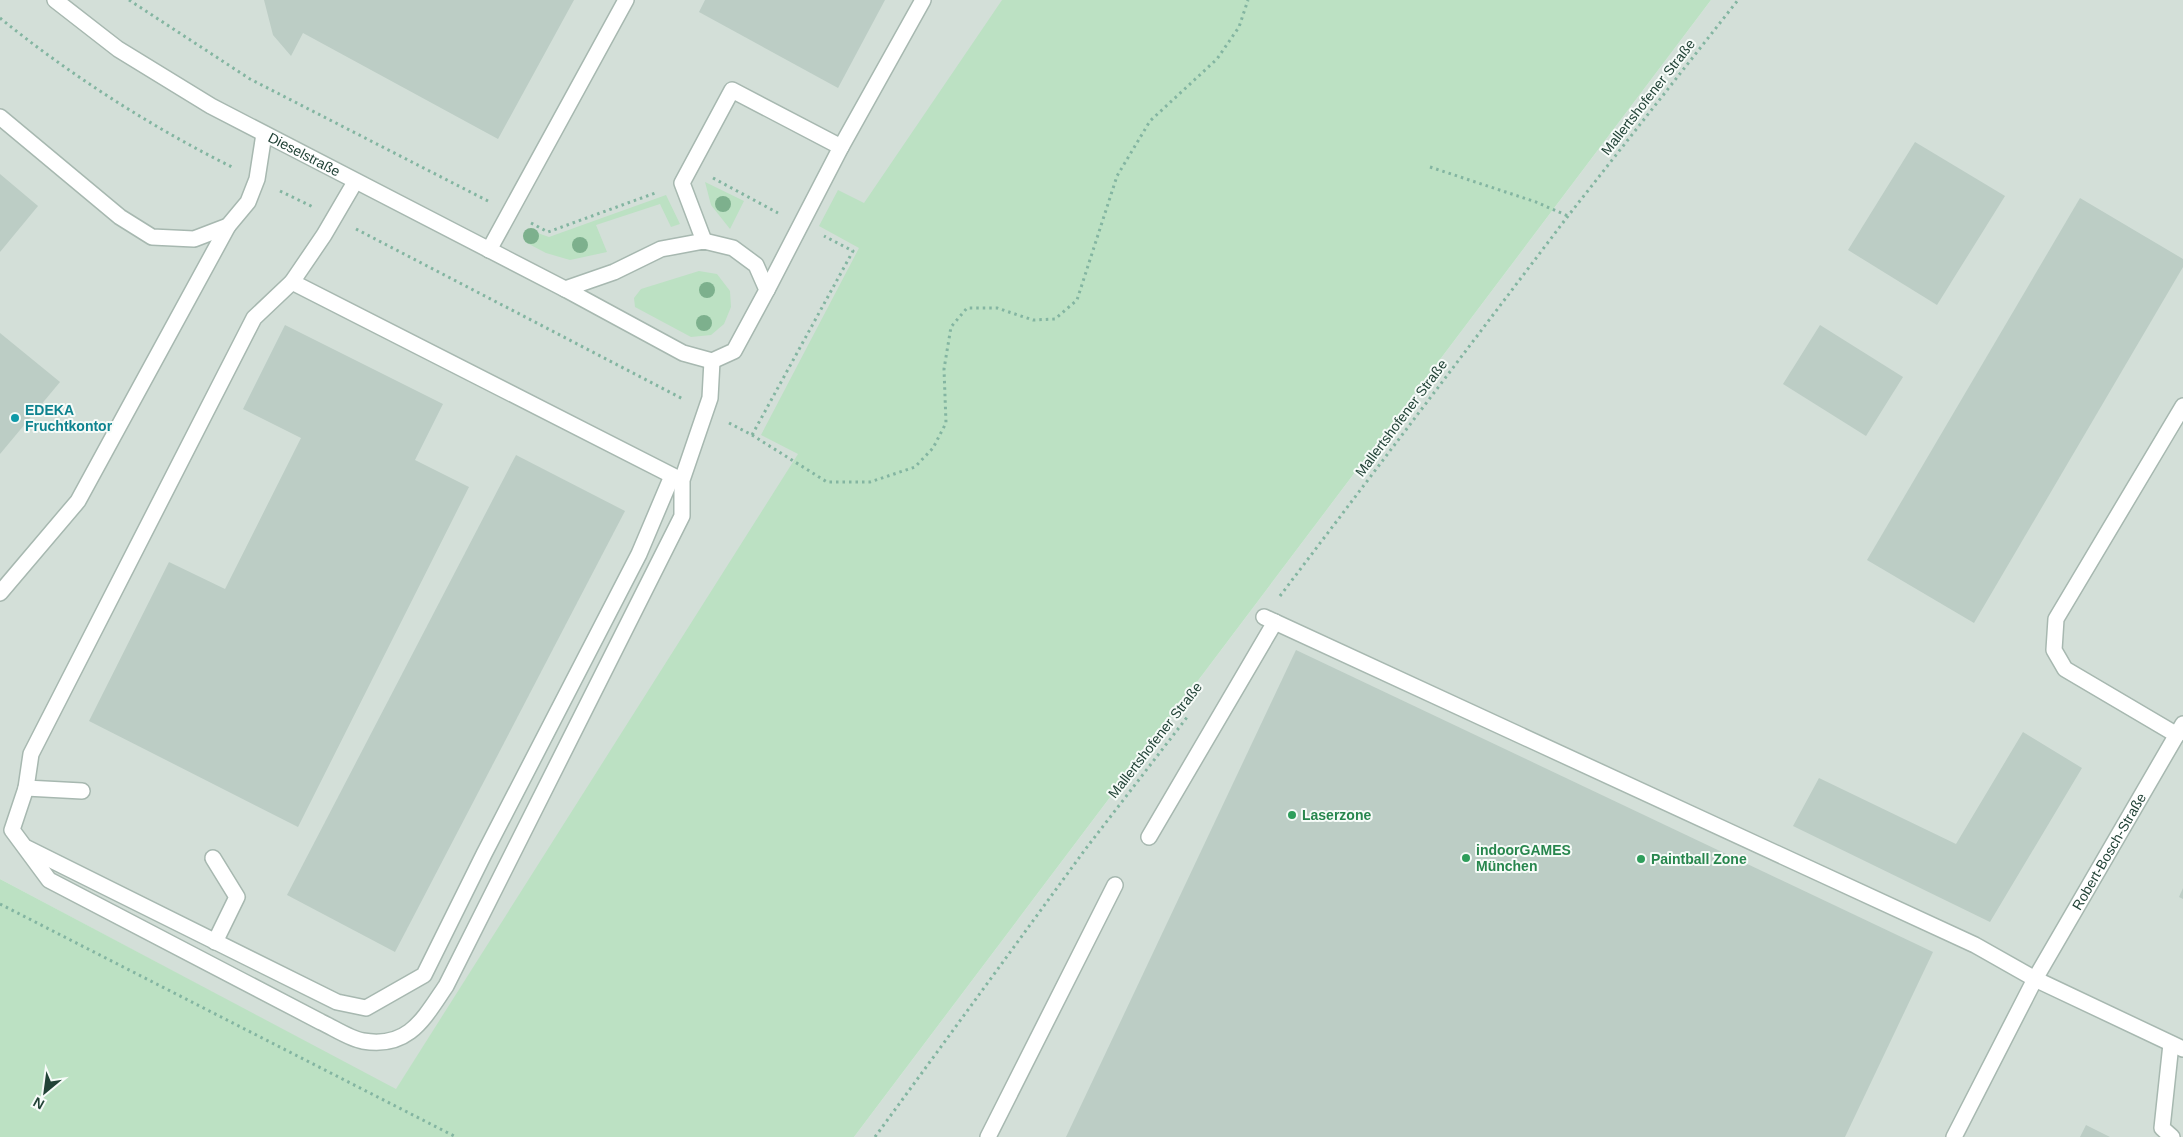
<svg xmlns="http://www.w3.org/2000/svg" width="2183" height="1137" viewBox="0 0 2183 1137" font-family="Helvetica,sans-serif">
	<style>
		.built { fill: #d3dfd8 }
		.green { fill: #bce1c3 }
		.building { fill: #bccdc5 }
		.lines { fill: none; stroke-linecap: round; stroke-linejoin: round }
		.lane-casing { stroke: #a7b8b0; stroke-width: 18 }
		.street-casing { stroke: #a7b8b0; stroke-width: 18 }
		.path { stroke: #83b5a1; stroke-width: 3; stroke-dasharray: 2.5 4; stroke-linecap: butt }
		.lane { stroke: #fff; stroke-width: 15 }
		.street { stroke: #fff; stroke-width: 15 }
		.tree { fill: #7db08d }
		.culture-dot { fill: #0f9aa8; stroke: #f6fbf8; stroke-width: 2 }
		.leisure-dot { fill: #2e9e5b; stroke: #f6fbf8; stroke-width: 2 }
		.labels { text-anchor: middle; dominant-baseline: central; stroke-width: 4; stroke-linejoin: round; paint-order: stroke }
		.street-label { font-size: 14px; fill: #224337; stroke: #f6fbf8 }
		.culture-label { font-size: 14px; font-weight: bold; fill: #0d838f; stroke: #f6fbf8; text-anchor: start }
		.leisure-label { font-size: 14px; font-weight: bold; fill: #27864d; stroke: #f6fbf8; text-anchor: start }
	</style>
	<rect width="100%" height="100%" fill="#e5efe9"/>
	<g class="built">
		<path d="M 0,0 L 1044,0 L 792,466 L 396,1090 L 0,879 Z"/>
		<path d="M 1711,0 L 2183,0 L 2183,1137 L 854,1137 Z"/>
	</g>
	<g class="green">
		<path d="M 1002,0 L 1711,0 L 854,1137 L 0,1137 L 0,879 L 396,1089 L 798,454 L 761,435 L 859,248 L 819,226 L 838,190 L 864,203 Z"/>
		<path d="M 705,182 L 744,201 L 730,229 L 711,205 Z"/>
		<path d="M 666,195 L 680,224 L 671,227 L 660,204 L 596,225 L 607,252 L 570,260 L 546,253 L 525,242 L 529,230 L 549,237 Z"/>
		<path d="M 699,271 L 717,274 L 730,291 L 731,307 L 724,324 L 711,335 L 691,337 L 635,307 L 634,298 L 641,289 Z"/>
	</g>
	<g class="building">
		<path d="M 264,0 L 574,0 L 498,139 L 303,33 L 291,56 L 273,35 Z"/>
		<path d="M 705,0 L 885,0 L 838,88 L 699,12 Z"/>
		<path d="M 1915,142 L 2005,196 L 1937,305 L 1848,250 Z"/>
		<path d="M 0,174 L 38,206 L 0,252 Z"/>
		<path d="M 2080,198 L 2183,259 L 2183,267 L 1974,623 L 1867,560 Z"/>
		<path d="M 285,325 L 443,404 L 415,460 L 469,487 L 298,827 L 89,721 L 169,562 L 225,589 L 301,438 L 243,409 Z"/>
		<path d="M 1820,325 L 1903,377 L 1866,436 L 1783,384 Z"/>
		<path d="M 0,333 L 60,382 L 0,454 Z"/>
		<path d="M 516,455 L 625,511 L 395,952 L 287,895 Z"/>
		<path d="M 1296,650 L 1933,952 L 1845,1137 L 1066,1137 Z"/>
		<path d="M 2023,732 L 2082,768 L 1990,922 L 1793,826 L 1819,778 L 1956,844 Z"/>
		<path d="M 2183,888 L 2183,899 L 2179,897 Z"/>
		<path d="M 2086,1125 L 2110,1137 L 2080,1137 Z"/>
	</g>
	<g class="lines">
		<defs>
			<g id="lane">
				<path d="M 0,117 L 120,217 L 152,237 L 194,239 L 228,226 L 248,202 L 257,179 L 264,134"/>
				<path d="M 704,241 L 682,183 L 732,90 L 841,147"/>
				<path d="M 489,250 L 626,0"/>
				<path d="M 292,282 L 681,480"/>
				<path d="M 767,290 L 841,147 L 923,0"/>
				<path d="M 0,593 L 78,501 L 228,226"/>
				<path d="M 1264,617 L 1975,945 L 2035,979"/>
				<path d="M 2177,735 L 2065,669 L 2054,650 L 2056,619 L 2183,406"/>
				<path d="M 26,788 L 12,830 L 49,880 L 321,1022 C 334,1028 350,1039 363,1041 C 409,1049 424,1018 446,986 L 682,516 L 682,480 L 710,398 L 712,361"/>
				<path d="M 82,791 L 26,788 L 31,754 L 254,318 L 292,282 L 324,235 L 355,182"/>
				<path d="M 1149,837 L 1275,622"/>
				<path d="M 27,848 L 337,1002 L 366,1008 L 424,975 L 484,854 L 639,554 L 672,476"/>
				<path d="M 213,858 L 237,897 L 215,942"/>
				<path d="M 2171,1044 L 2162,1128 L 2172,1137"/>
				<path d="M 988,1137 L 1115,885"/>
			</g>
			<g id="street">
				<path id="s1" d="M 55,0 L 118,49 L 211,106 L 565,289"/>
				<path d="M 704,241 L 733,248 L 756,265 L 767,290 L 734,351 L 712,361 L 683,353 L 565,289 L 614,272 L 661,249 Z"/>
				<path d="M 2035,979 L 2183,1049"/>
				<path id="s2" d="M 1954,1137 L 2035,979 L 2183,724"/>
			</g>
		</defs>
		<use href="#lane" class="lane-casing"/>
		<use href="#street" class="street-casing"/>
		<g class="path">
			<path d="M 129,0 L 250,79 L 488,201"/>
			<path d="M 0,18 C 70,75 153,128 234,168"/>
			<path d="M 1430,167 L 1536,202 L 1568,216"/>
			<path d="M 713,178 L 778,213"/>
			<path d="M 280,191 L 313,207"/>
			<path d="M 531,223 L 548,232 L 658,192"/>
			<path d="M 356,229 L 683,399"/>
			<path d="M 729,423 L 752,435 L 853,251 L 824,236"/>
			<path d="M 752,435 L 827,482 L 870,482 L 915,467 L 933,448 L 946,423 L 944,369 L 951,327 L 967,308 L 997,308 L 1033,320 L 1055,319 L 1077,300 L 1117,176 L 1150,121 L 1217,59 L 1239,27 L 1248,0"/>
			<path d="M 1280,596 L 1568,216 L 1738,0"/>
			<path d="M 0,904 L 456,1137"/>
			<path d="M 875,1137 L 1084,851 L 1188,716"/>
		</g>
		<use href="#lane" class="lane"/>
		<use href="#street" class="street"/>
	</g>
	<g class="tree">
		<circle cx="723" cy="204" r="8"/>
		<circle cx="531" cy="236" r="8"/>
		<circle cx="580" cy="245" r="8"/>
		<circle cx="707" cy="290" r="8"/>
		<circle cx="704" cy="323" r="8"/>
	</g>
	<circle class="culture-dot" cx="15" cy="418" r="5"/>
	<g class="leisure-dot">
		<circle cx="1292" cy="815" r="5"/>
		<circle cx="1466" cy="858" r="5"/>
		<circle cx="1641" cy="859" r="5"/>
	</g>
	<g class="labels">
		<g class="street-label">
			<text transform="translate(1648 97) rotate(-52)">Mallertshofener Straße</text>
			<text stroke="none"><textPath href="#s1" startOffset="294">Dieselstraße</textPath></text>
			<text transform="translate(1401 418) rotate(-53)">Mallertshofener Straße</text>
			<text transform="translate(1155 740) rotate(-52)">Mallertshofener Straße</text>
			<text stroke="none"><textPath href="#s2" startOffset="325">Robert-Bosch-Straße</textPath></text>
		</g>
		<g class="culture-label">
			<text x="25" y="410">EDEKA<tspan x="25" dy="16">Fruchtkontor</tspan></text>
		</g>
		<g class="leisure-label">
			<text x="1302" y="815">Laserzone</text>
			<text x="1476" y="850">indoorGAMES<tspan x="1476" dy="16">München</tspan></text>
			<text x="1651" y="859">Paintball Zone</text>
		</g>
	</g>
	<g transform="translate(45 1092) rotate(209)" stroke="#f6fbf8" stroke-width="4" paint-order="stroke">
	<path d="M0-4L9 19L0 12L-9 19Z" fill="#224337"/>
	<text y="-8" font-size="14" font-weight="bold" text-anchor="middle" fill="#224337">N</text>
	</g>
</svg>
